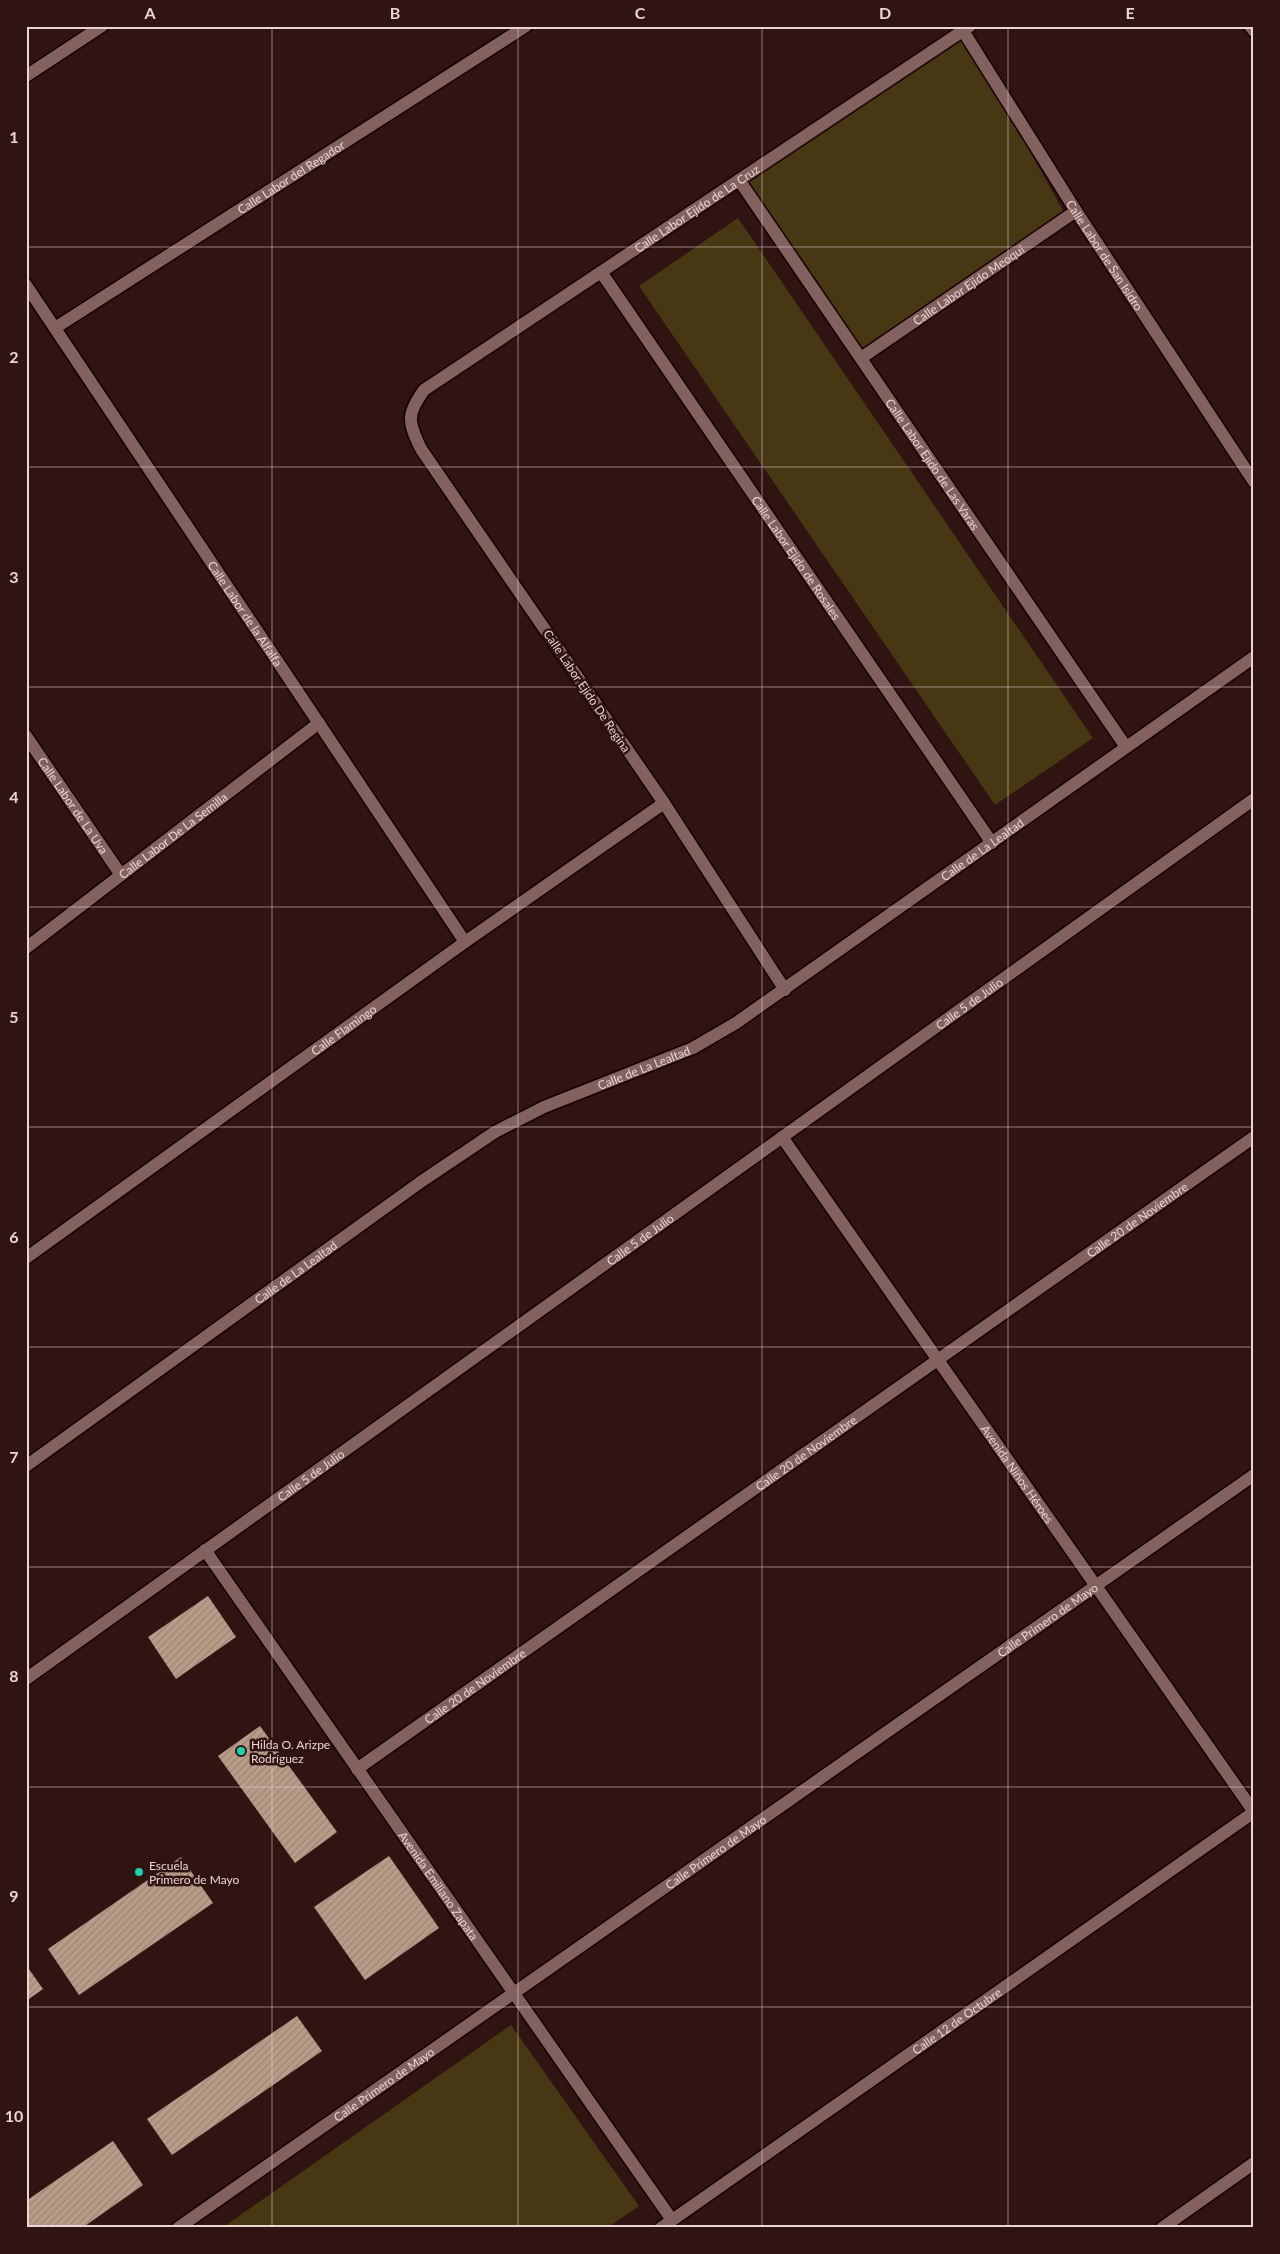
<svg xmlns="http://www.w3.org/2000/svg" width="1280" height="2254" viewBox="0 0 1280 2254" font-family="Lato,sans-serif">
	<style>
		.park { fill: #473712 }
		.building { fill: url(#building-hatch) }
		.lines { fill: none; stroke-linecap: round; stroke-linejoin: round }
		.minor-casing { stroke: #150101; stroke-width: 15 }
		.minor { stroke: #83615e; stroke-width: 12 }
		.grid { fill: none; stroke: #e9d5d3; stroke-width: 1; stroke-opacity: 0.55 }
		.poi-dot { fill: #1cd5b1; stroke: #2f1412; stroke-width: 2 }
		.labels { text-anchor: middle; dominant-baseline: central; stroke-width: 5; stroke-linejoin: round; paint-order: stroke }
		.street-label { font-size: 12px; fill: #e9d5d3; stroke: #2f1412 }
		.poi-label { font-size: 12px; fill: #e9d5d3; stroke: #2f1412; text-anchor: start }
		.neatline { fill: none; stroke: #e9d5d3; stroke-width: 2 }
		.grid-label { font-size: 16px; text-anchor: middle; font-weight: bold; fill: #e9d5d3 }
	</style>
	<defs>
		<pattern id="building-hatch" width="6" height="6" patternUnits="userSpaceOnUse" patternTransform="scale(1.25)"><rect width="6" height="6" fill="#b99c88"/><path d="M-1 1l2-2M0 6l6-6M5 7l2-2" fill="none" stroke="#9c8576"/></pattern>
	</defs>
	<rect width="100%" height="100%" fill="#2f1412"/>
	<g class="park">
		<path d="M 964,33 L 1066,216 L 860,357 L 742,184 Z"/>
		<path d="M 738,218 L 1093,738 L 995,805 L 639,286 Z"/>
		<path d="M 511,2025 L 639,2206 L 607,2228 L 222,2228 Z"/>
	</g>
	<g class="building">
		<path d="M 208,1596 L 236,1637 L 176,1679 L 148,1637 Z"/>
		<path d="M 260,1726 L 337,1832 L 295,1863 L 218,1756 Z"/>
		<path d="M 389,1856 L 439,1928 L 365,1980 L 314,1907 Z"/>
		<path d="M 181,1857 L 213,1903 L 79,1995 L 48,1949 Z"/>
		<path d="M 26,1965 L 43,1989 L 26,2001 Z"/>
		<path d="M 297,2016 L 322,2051 L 172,2155 L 147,2119 Z"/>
		<path d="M 113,2141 L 143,2185 L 82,2228 L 26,2228 L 26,2201 Z"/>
	</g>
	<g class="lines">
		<defs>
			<g id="minor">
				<path id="s1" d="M 960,26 L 1076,211 L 1254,482"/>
				<path d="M 1250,26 L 1254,31"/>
				<path d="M 26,76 L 102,26"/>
				<path id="s2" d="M 739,180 L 1126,747"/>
				<path id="s3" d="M 601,272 L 992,843"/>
				<path id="s4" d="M 26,285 L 465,942"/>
				<path id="s5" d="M 55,328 L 526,26"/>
				<path id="s6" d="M 861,358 L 1076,211"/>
				<path id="s7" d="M 26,736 L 121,875"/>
				<path id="s8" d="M 26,948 L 319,723"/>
				<path id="s9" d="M 785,990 L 664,803 L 421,449 C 408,422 406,415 424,390 L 970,26"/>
				<path id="s10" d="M 782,1137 L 1254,1812"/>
				<path id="s11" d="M 26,1258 L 465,942 L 664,803"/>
				<path id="s12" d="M 26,1466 L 422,1181 L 495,1132 L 544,1107 L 693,1048 L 736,1023 L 1254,657"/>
				<path id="s13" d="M 205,1550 L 672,2220"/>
				<path id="s14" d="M 26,1679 L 1254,799"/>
				<path id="s15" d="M 357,1769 L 1254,1137"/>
				<path id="s16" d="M 178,2228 L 1254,1475"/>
				<path id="s17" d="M 661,2228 L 1254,1812"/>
				<path d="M 1162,2228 L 1254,2163"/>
			</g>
		</defs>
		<use href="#minor" class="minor-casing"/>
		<use href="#minor" class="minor"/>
	</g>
	<path class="grid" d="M 272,26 L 272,2228M 518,26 L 518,2228M 762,26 L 762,2228M 1008,26 L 1008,2228M 26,247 L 1254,247M 26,467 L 1254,467M 26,687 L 1254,687M 26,907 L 1254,907M 26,1127 L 1254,1127M 26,1347 L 1254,1347M 26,1567 L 1254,1567M 26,1787 L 1254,1787M 26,2007 L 1254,2007"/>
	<g class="poi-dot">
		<circle cx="241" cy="1751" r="5"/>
		<circle cx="139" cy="1872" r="5"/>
	</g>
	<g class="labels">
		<g class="street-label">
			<text stroke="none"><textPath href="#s5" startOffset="280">Calle Labor del Regador</textPath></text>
			<text stroke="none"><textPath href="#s9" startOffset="1044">Calle Labor Ejido de La Cruz</textPath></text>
			<text stroke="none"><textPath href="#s1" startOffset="271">Calle Labor de San Isidro</textPath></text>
			<text stroke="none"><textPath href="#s6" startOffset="130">Calle Labor Ejido Meoqui</textPath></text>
			<text stroke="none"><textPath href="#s2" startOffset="344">Calle Labor Ejido de Las Varas</textPath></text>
			<text stroke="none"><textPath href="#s3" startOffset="346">Calle Labor Ejido de Rosales</textPath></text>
			<text stroke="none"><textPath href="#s4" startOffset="395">Calle Labor de la Alfalfa</textPath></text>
			<text transform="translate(587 691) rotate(56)">Calle Labor Ejido De Regina</text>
			<text stroke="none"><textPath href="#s7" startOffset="84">Calle Labor de La Uva</textPath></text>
			<text stroke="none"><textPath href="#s8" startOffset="185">Calle Labor De La Semilla</textPath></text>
			<text stroke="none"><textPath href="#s12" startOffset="1142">Calle de La Lealtad</textPath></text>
			<text stroke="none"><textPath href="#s14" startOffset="1160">Calle 5 de Julio</textPath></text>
			<text stroke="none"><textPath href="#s11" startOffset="391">Calle Flamingo</textPath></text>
			<text stroke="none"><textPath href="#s12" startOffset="738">Calle de La Lealtad</textPath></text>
			<text stroke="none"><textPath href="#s15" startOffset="954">Calle 20 de Noviembre</textPath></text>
			<text stroke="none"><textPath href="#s14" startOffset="755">Calle 5 de Julio</textPath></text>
			<text stroke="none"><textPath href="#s12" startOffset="332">Calle de La Lealtad</textPath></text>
			<text stroke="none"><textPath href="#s15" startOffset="549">Calle 20 de Noviembre</textPath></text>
			<text stroke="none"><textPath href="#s14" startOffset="350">Calle 5 de Julio</textPath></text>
			<text stroke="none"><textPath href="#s10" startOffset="411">Avenida Niños Héroes</textPath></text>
			<text stroke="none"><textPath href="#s16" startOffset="1061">Calle Primero de Mayo</textPath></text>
			<text stroke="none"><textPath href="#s15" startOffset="144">Calle 20 de Noviembre</textPath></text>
			<text stroke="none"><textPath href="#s16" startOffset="656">Calle Primero de Mayo</textPath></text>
			<text stroke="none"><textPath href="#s13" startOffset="409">Avenida Emiliano Zapata</textPath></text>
			<text stroke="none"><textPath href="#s17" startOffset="361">Calle 12 de Octubre</textPath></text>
			<text stroke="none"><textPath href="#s16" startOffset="251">Calle Primero de Mayo</textPath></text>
		</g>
		<g class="poi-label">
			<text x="251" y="1744">Hilda O. Arizpe<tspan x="251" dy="14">Rodríguez</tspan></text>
			<text x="149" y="1865">Escuela<tspan x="149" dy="14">Primero de Mayo</tspan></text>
		</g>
	</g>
	<rect width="1280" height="2254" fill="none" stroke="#2f1412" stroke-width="55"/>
	<rect x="28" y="28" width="1224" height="2198" class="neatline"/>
	<g class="grid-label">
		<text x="150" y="19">A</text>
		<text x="395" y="19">B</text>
		<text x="640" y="19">C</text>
		<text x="885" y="19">D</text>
		<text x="1130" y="19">E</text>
		<text x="14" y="143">1</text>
		<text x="14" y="363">2</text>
		<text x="14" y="583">3</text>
		<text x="14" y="803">4</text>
		<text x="14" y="1023">5</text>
		<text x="14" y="1243">6</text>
		<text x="14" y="1463">7</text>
		<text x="14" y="1682">8</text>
		<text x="14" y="1902">9</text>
		<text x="14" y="2122">10</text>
	</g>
</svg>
